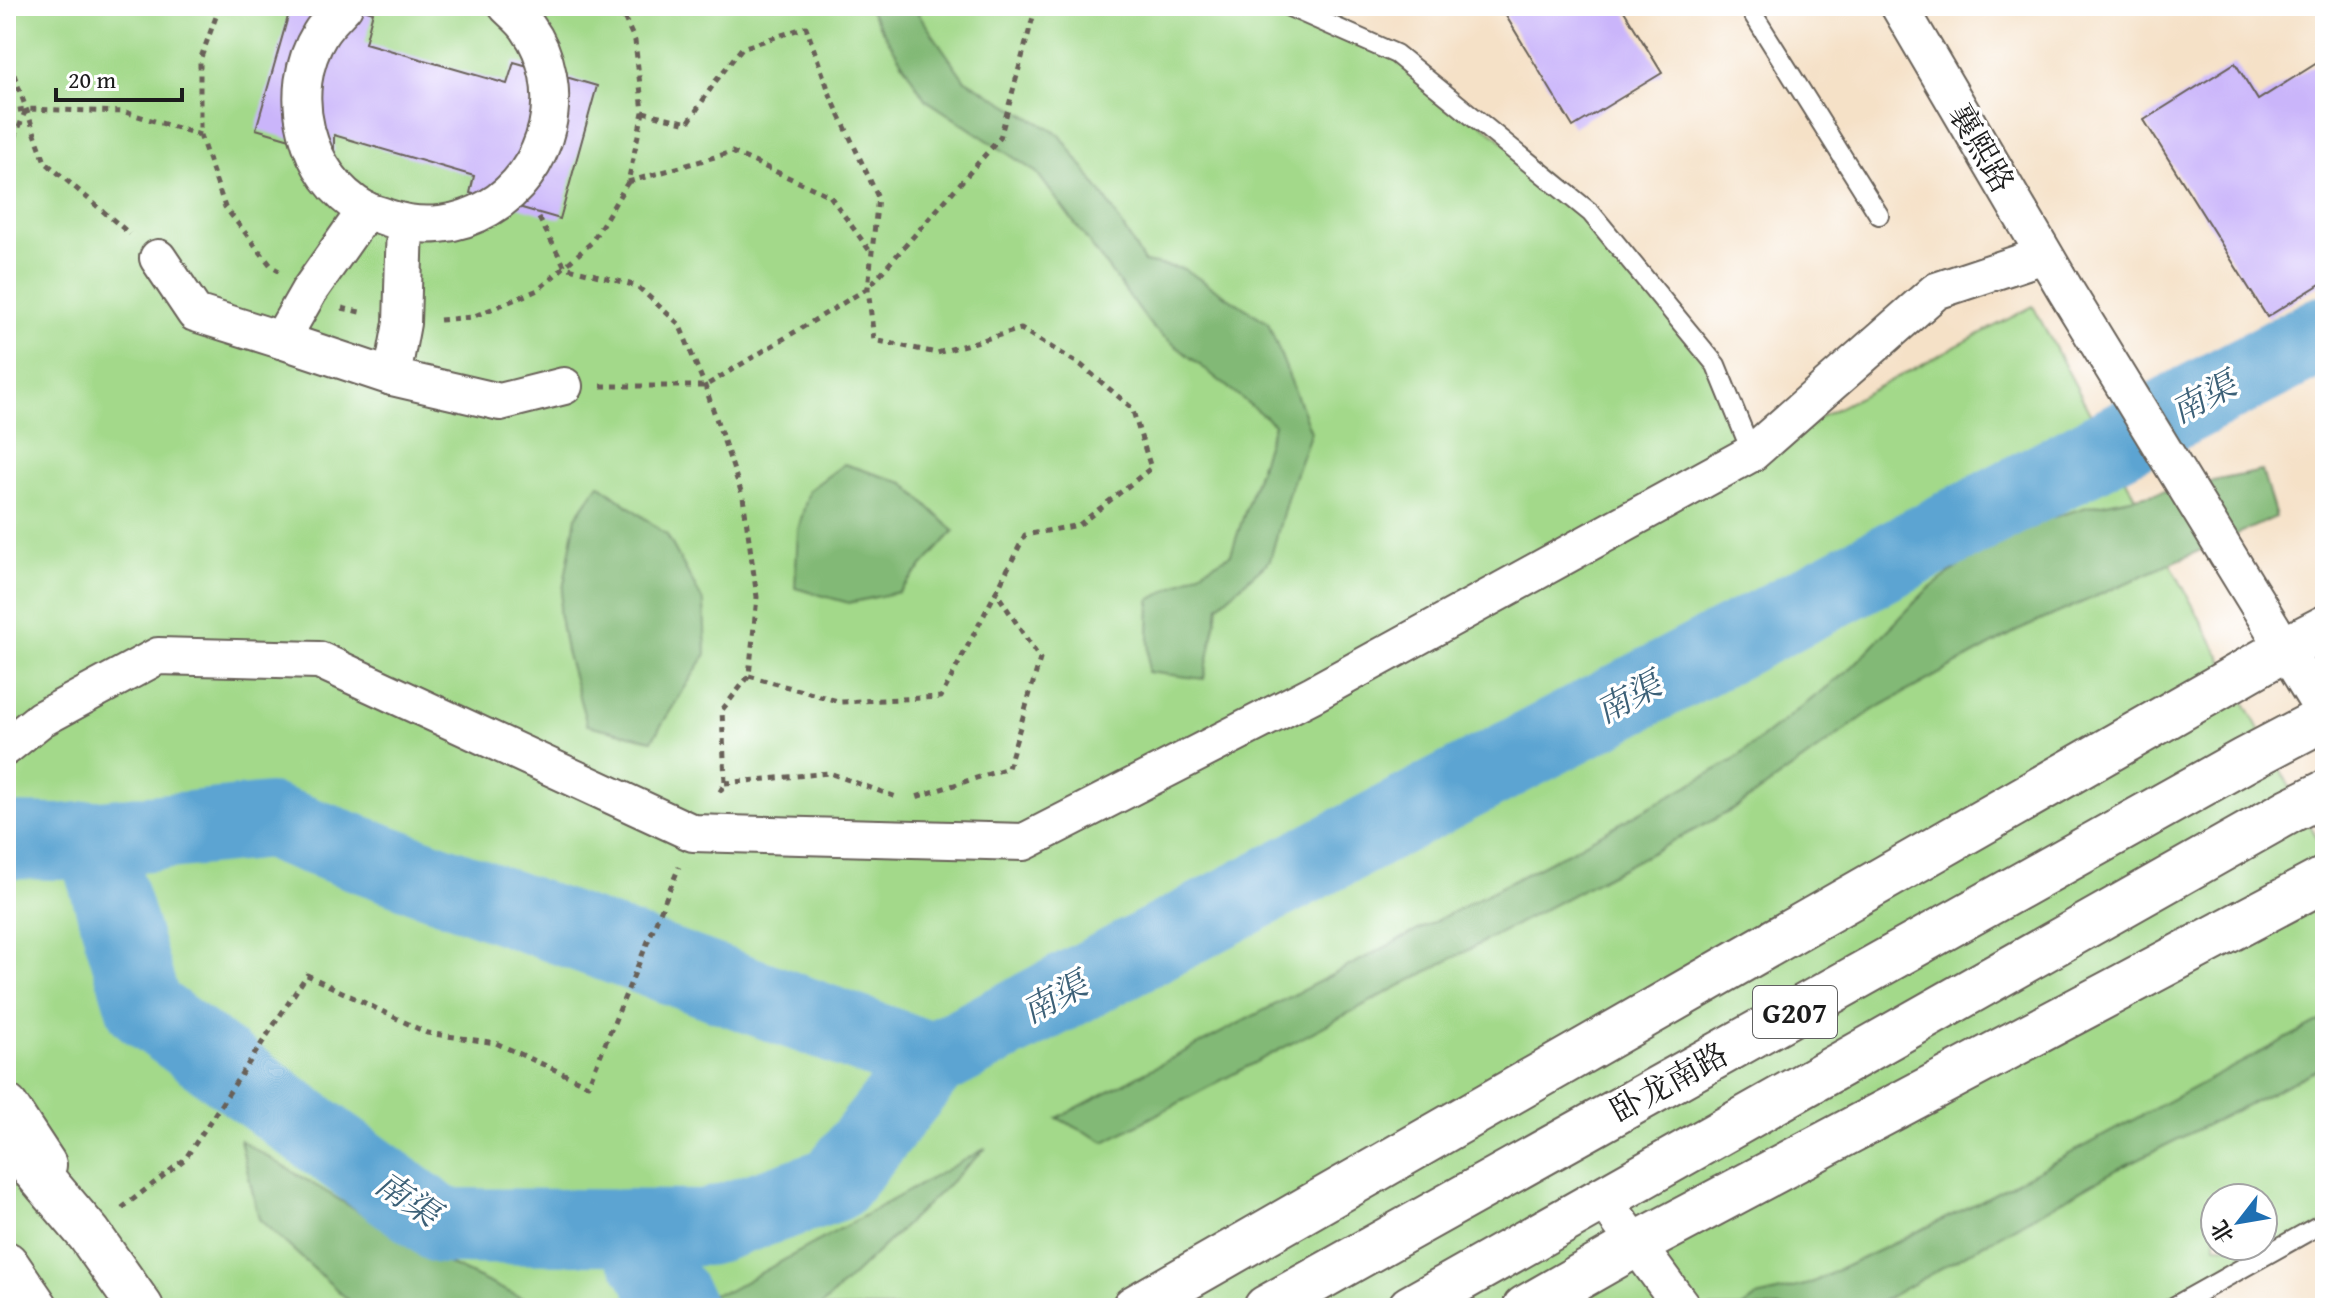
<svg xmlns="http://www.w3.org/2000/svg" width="2331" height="1314" viewBox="0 0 2331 1314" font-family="'Gentium Book Plus','Noto Serif SC',serif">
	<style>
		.green { fill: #a3d98a; stroke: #607a53; stroke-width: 2; fill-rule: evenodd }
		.forest { fill: #82b976; stroke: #4f6a49; stroke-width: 2 }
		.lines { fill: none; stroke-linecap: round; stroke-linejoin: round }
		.river { stroke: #5ba4d2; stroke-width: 76 }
		.building { fill: #cab5fa }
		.lane-casing { stroke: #686158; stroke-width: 22 }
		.street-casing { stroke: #686158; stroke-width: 40 }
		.secondary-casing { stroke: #686158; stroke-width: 48 }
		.highway-casing { stroke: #686158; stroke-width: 48 }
		.path { stroke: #686158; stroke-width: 5; stroke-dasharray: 6 6; stroke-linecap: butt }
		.lane { stroke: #fff; stroke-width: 18 }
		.street { stroke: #fff; stroke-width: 36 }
		.secondary { stroke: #fff; stroke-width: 44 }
		.highway { stroke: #fff; stroke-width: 44 }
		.labels { text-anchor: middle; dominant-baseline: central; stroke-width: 7; stroke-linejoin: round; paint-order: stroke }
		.shield { fill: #fff; stroke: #606060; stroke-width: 2 }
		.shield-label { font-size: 30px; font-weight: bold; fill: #1c1c1c }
		.street-label { font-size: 32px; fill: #1c1c1c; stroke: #fff }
		.water-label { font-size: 34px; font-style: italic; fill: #3c6077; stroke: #fff }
	</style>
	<rect width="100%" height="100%" fill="#fff"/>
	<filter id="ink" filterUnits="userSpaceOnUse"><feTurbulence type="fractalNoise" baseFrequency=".0125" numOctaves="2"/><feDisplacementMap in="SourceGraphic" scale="16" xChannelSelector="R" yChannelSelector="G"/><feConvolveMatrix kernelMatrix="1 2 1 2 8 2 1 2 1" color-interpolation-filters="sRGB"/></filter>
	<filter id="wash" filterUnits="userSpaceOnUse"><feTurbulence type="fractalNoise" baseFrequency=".006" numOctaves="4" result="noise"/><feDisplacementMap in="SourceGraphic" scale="32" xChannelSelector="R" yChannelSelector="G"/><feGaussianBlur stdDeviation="1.8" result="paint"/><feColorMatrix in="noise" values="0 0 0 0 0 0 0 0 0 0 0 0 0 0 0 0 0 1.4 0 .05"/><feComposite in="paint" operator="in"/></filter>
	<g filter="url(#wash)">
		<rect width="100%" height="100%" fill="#f5e1c7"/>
		<path class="green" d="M 6,6 L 1321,6 L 1396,54 L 1591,213 L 1716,365 L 1752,453 L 2033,306 L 2325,853 L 2325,1222 L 2171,1308 L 6,1308 ZM 2215,1198 L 2263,1198 L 2263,1246 L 2215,1246 Z"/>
		<g class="forest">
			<path d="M 867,6 L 913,6 L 964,79 L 1060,135 L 1108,202 L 1144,262 L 1184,269 L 1268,323 L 1311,432 L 1288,495 L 1270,560 L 1219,605 L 1204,679 L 1148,672 L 1150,600 L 1231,554 L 1274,424 L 1152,327 L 1037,173 L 925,99 Z"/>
			<path d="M 844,464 L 904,483 L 954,531 L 899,592 L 849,603 L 795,588 L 798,530 L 809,490 Z"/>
			<path d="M 2262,471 L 2276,517 L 2015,632 L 1873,710 L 1738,807 L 1105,1142 L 1057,1118 L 1566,853 L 1732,761 L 1849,670 L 1925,592 L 2004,532 L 2087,507 Z"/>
			<path d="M 599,484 L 667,535 L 704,603 L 706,654 L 652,740 L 587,725 L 566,651 L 559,612 L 576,517 Z"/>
			<path d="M 2325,1018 L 2325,1066 L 2118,1169 L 1870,1308 L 1742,1308 L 1757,1297 L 1809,1284 L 1975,1204 Z"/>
			<path d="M 240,1140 L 438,1259 L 543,1308 L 357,1308 L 259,1219 Z"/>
			<path d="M 986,1148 L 819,1308 L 635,1308 L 728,1291 Z"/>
		</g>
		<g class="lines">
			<g class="river">
				<path d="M 93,838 L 144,1008 L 442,1226 L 706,1228 L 834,1184 L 932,1061"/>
				<path d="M 6,841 L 60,842 L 269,821 L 932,1061 L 2325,333"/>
				<path d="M 629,1227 L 678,1308"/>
			</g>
		</g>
		<g id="blocks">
			<g class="building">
				<path d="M 291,6 L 354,6 L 373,12 L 365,43 L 507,84 L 514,62 L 597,86 L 560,219 L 470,193 L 474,176 L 334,135 L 334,152 L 256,129 Z"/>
				<path d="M 1500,6 L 1621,6 L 1662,73 L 1573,127 Z"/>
				<path d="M 2325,58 L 2325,281 L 2267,317 L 2144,120 L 2235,63 L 2258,100 Z"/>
			</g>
		</g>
	</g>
	<g filter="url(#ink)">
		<use href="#blocks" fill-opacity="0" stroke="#686158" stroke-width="2"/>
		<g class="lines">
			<defs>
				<g id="lane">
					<path d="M 1287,6 L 1396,54 L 1591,213 L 1716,365 L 1752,453"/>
					<path d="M 1748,6 L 1879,215"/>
					<path d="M 2171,1308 L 2325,1222"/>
				</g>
				<g id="street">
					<path d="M 344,6 C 336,15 326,24 320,34 C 284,92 305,176 365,210 C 372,213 381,215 388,218 C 459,242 531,198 547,127 C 555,94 548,55 528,28 C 523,20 514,13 507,6"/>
					<path d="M 1899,6 L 2066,291 L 2325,714"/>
					<path d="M 405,223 L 402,323 L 392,377 L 500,402 L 564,386"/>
					<path d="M 158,258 L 195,313 L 281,340 L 309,291 L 366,210"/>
					<path d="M 281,340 L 392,377"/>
					<path d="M 6,747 L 41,719 L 158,656 L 319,660 L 693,833 L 1024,842 L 1313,694 L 1752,453 L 1936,291 L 2044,255"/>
					<path d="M 1603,1199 L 1683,1308"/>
				</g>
				<g id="secondary">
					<path d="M 6,1107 L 44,1165"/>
					<path d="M 1134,1308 L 2285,649 L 2325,628"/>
					<path d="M 1525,1308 L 1637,1244 L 2325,879"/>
				</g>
				<g id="highway">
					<path d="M 6,1136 L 89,1234 L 141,1308"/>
					<path d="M 6,1264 L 36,1308"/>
					<path d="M 1266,1308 L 2245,760 L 2325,718"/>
					<path d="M 1410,1308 L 2291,810 L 2325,793"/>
				</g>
			</defs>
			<use href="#lane" class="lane-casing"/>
			<use href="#street" class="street-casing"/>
			<use href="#secondary" class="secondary-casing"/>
			<use href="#highway" class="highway-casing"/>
			<g class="path">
				<path d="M 220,6 L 200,60 L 200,135 L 225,207 L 272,267 L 279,271"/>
				<path d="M 6,52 L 45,162 L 130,234"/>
				<path d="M 6,112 L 26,109"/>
				<path d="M 643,112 L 688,123 L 715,82 L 742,48 L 806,27 L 831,97 L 878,197 L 868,288 L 874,340 L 937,353 L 1021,329 L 1081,365 L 1132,408 L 1151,468 L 1079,525 L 1025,535 L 996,592 L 1040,659 L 1008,768 L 913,798"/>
				<path d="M 6,161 L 26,109 L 125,112 L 200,135"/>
				<path d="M 628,182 L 732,152 L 830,196 L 872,254"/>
				<path d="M 539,218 L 565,267 L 637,286 L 679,324 L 705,386 L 743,497 L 757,597 L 749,676 L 722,710 L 725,783 L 718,795"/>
				<path d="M 342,308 L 364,313"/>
				<path d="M 440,320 L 472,317 L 538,290 L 591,243 L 628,182 L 643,112 L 635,41 L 619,6"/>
				<path d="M 601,386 L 705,386 L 868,288 L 1000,138 L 1036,6"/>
				<path d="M 749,676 L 841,702 L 941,697 L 996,592"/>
				<path d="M 725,783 L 829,773 L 896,797"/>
				<path d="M 122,1208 L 185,1159 L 307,975 L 427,1033 L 496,1043 L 588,1085 L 679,867"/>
			</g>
			<use href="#lane" class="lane"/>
			<use href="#street" class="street"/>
			<use href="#secondary" class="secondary"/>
			<use href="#highway" class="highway"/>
		</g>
	</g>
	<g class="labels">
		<rect class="shield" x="1753" y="986" width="84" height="52" rx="6"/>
		<g class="shield-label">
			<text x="1795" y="1012">G207</text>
		</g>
		<g class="street-label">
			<text transform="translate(1982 148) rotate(60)">襄熙路</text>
			<text transform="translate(1669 1082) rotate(-29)">卧龙南路</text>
		</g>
		<g class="water-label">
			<text transform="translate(2203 397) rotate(-28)">南渠</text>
			<text transform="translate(1628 697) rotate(-28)">南渠</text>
			<text transform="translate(1054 997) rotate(-28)">南渠</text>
			<text transform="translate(408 1198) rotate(34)">南渠</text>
		</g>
	</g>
	<rect width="2331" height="1314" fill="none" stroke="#fff" stroke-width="32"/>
	<g transform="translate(2239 1222) rotate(239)"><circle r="38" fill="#ffffff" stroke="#a4a4a4" stroke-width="2"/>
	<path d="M0-6L14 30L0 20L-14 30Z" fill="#1f6fb2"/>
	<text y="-12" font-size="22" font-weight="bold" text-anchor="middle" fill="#1c1c1c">北</text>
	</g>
	<path d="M56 88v12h126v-12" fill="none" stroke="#1c1c1c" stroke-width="4"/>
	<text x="68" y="88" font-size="24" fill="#1c1c1c" stroke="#ffffff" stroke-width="6" paint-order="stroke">20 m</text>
</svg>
